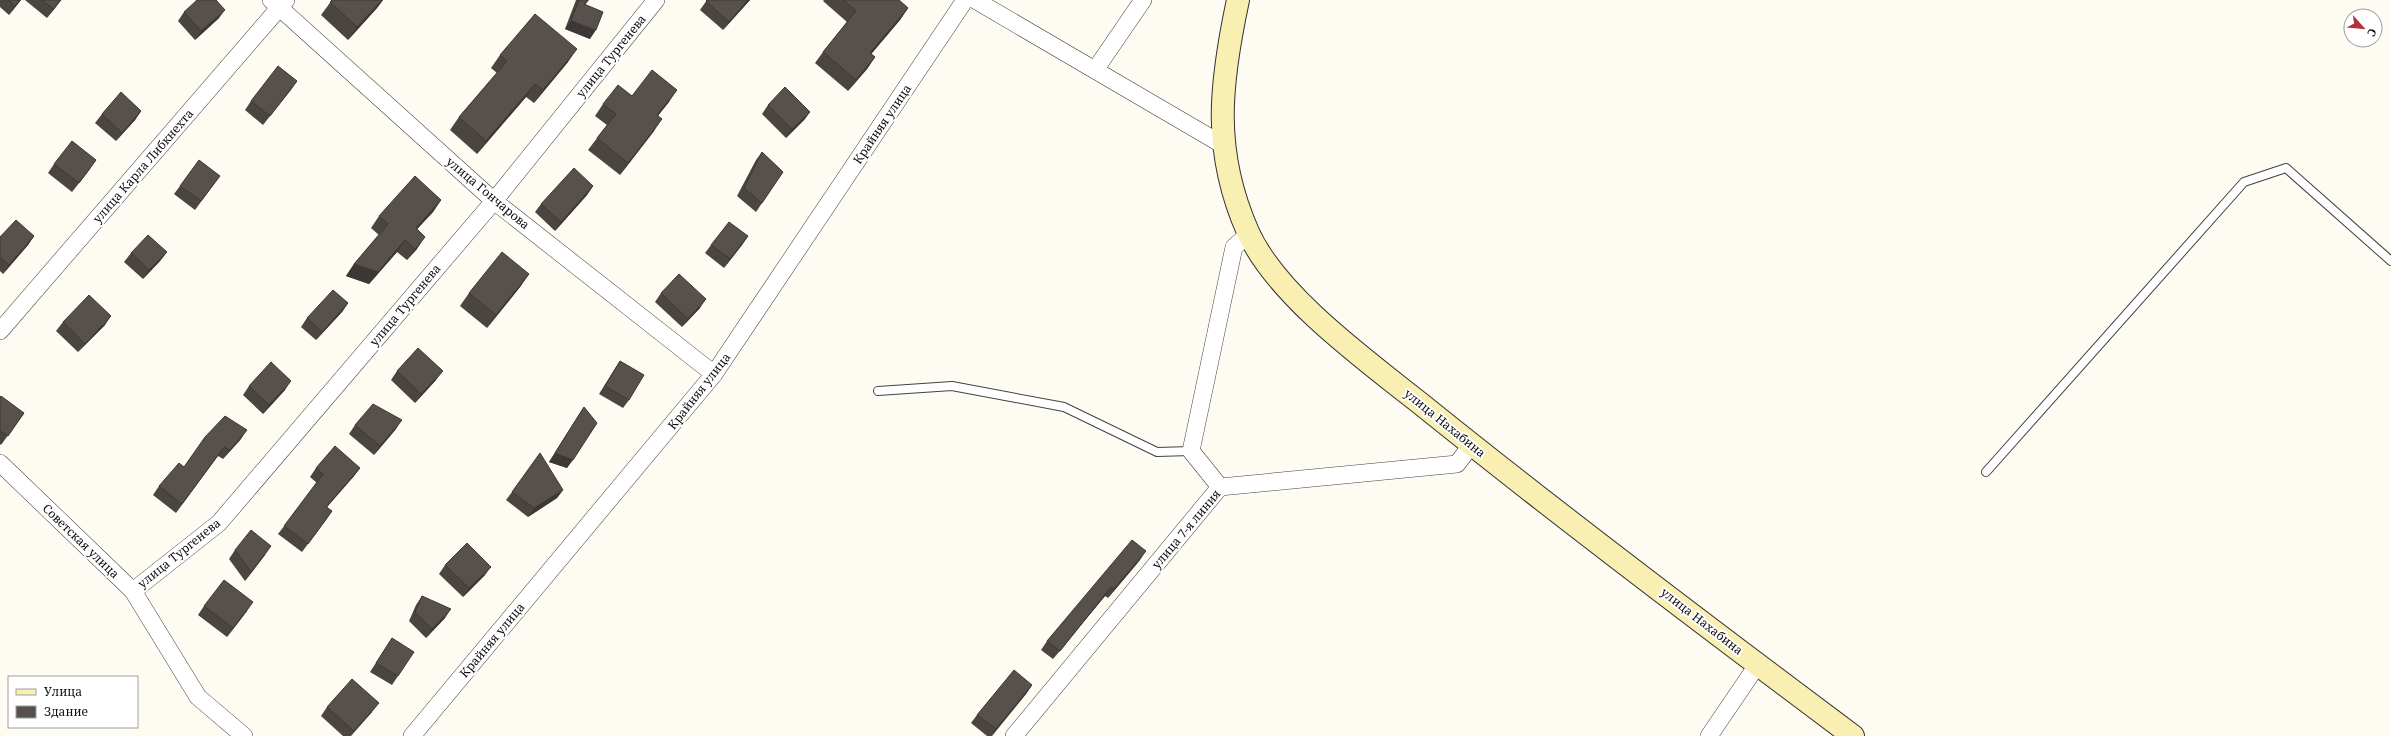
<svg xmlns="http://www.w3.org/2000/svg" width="2391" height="736" viewBox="0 0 2391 736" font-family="'Noto Serif',serif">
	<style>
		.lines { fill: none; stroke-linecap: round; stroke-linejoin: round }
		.lane-casing { stroke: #424242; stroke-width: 10 }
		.street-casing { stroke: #424242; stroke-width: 18 }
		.secondary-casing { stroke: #313131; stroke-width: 24 }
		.lane { stroke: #fff; stroke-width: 8 }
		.street { stroke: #fff; stroke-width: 17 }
		.secondary { stroke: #f9efb2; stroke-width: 22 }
		.wall { fill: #4b4541 }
		.shaded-wall { fill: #3d3835 }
		.building { fill: #57504c; stroke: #3d3835 }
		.labels { text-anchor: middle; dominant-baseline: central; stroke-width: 4; stroke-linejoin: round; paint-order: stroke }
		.street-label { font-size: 12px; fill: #0f0f0f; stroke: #fff }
	</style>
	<rect width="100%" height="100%" fill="#fefbf2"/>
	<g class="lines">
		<defs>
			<g id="lane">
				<path d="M 878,391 L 952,386 L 1064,407 L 1157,452 L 1191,451"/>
				<path d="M 1986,472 L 2244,182 L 2286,168 L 2391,261"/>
			</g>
			<g id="street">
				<path d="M 271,0 L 494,201 L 714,374"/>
				<path d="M 975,0 L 1223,145"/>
				<path d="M 1095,70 L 1143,0"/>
				<path d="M 0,331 L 286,0"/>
				<path d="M 0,463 L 133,591 L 198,697 L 244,736"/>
				<path d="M 1220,487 L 1191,451 L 1234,247 L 1249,234"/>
				<path d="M 133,591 L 219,523 L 494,201 L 656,0"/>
				<path d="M 412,736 L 714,374 L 965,0"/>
				<path d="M 1014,736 L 1220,487 L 1457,464 L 1472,444"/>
				<path d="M 1709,736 L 1758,664"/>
			</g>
			<path id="secondary" d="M 1238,0 C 1220,84 1212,151 1248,232 C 1278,299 1374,366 1431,412 C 1569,523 1711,630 1853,736"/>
		</defs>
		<use href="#lane" class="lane-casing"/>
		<use href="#street" class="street-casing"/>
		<use href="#secondary" class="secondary-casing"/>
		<use href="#lane" class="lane"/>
		<use href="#street" class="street"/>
		<use href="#secondary" class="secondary"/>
	</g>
	<g class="wall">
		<path d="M 0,0 L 21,0 L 9,15 L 0,7 Z"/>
		<path d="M 25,0 L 61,0 L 47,18 Z"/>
		<path d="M 332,0 L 383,0 L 377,8 L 348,40 L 321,15 Z"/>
		<path d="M 576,0 L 589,0 L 585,5 L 590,39 L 565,29 Z"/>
		<path d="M 707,0 L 750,0 L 723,30 L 700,10 Z"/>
		<path d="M 824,0 L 899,0 L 908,8 L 900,20 L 871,54 L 875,57 L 867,69 L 848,91 L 815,63 L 823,52 L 847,22 L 823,1 Z"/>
		<path d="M 184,12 L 219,18 L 195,40 L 178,21 Z"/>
		<path d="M 500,55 L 568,62 L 534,103 L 526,97 L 477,154 L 450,130 L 459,117 L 497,73 L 491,68 Z"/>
		<path d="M 297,81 L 263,125 L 245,110 L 251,101 Z"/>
		<path d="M 632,96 L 669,102 L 658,116 L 654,131 L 620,175 L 588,150 L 607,125 L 595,116 L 603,104 Z"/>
		<path d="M 768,105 L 810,112 L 804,120 L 786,138 L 762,114 Z"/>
		<path d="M 141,111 L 135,120 L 116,141 L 95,123 L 102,114 Z"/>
		<path d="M 762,152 L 783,172 L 756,212 L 737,196 L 756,160 Z"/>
		<path d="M 54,164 L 90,169 L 72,192 L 48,173 Z"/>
		<path d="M 214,184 L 195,210 L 174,194 L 180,186 Z"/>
		<path d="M 593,186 L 587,195 L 555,231 L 535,212 L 541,204 Z"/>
		<path d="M 441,200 L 433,212 L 417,229 L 417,249 L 407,260 L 397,252 L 369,284 L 346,276 L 354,264 L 379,235 L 371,228 L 379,216 Z"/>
		<path d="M 34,236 L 28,245 L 3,274 L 0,271 L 0,237 Z"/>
		<path d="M 748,236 L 742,245 L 724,268 L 705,253 L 711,245 Z"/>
		<path d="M 167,252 L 160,261 L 143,279 L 124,262 L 131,253 Z"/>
		<path d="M 529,274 L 520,287 L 487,328 L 460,306 L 469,293 Z"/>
		<path d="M 661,293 L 700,308 L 682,327 L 655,302 Z"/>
		<path d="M 348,303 L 342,312 L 316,340 L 301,327 L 307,318 Z"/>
		<path d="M 63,322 L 105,325 L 78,352 L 56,331 Z"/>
		<path d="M 620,361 L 629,400 L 623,408 L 599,394 L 614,370 Z"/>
		<path d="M 397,371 L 436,380 L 415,403 L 391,380 Z"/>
		<path d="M 249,386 L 285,390 L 263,414 L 243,395 Z"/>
		<path d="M 0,397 L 24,413 L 1,445 L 0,444 Z"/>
		<path d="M 584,407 L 567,468 L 549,462 L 578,416 Z"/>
		<path d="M 355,425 L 396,429 L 374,455 L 349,434 Z"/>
		<path d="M 241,439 L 223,459 L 218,456 L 176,513 L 153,495 L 159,486 L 184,467 Z"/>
		<path d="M 316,468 L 360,468 L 354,476 L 327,507 L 332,511 L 302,552 L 278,534 L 317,483 L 310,477 Z"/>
		<path d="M 563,490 L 557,498 L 528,517 L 506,500 L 512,492 Z"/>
		<path d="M 235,550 L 265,555 L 245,581 L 229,559 Z"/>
		<path d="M 1140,560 L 1108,598 L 1105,596 L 1053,659 L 1041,650 L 1047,641 Z"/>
		<path d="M 445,565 L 485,575 L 463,597 L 439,574 Z"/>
		<path d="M 422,596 L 445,618 L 426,638 L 409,621 L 416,605 Z"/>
		<path d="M 204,606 L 247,611 L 227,637 L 198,615 Z"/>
		<path d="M 392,638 L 398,676 L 392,685 L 370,672 Z"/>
		<path d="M 1032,685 L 1026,694 L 992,736 L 987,736 L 971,723 L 977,715 Z"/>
		<path d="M 327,707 L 372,712 L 351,736 L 343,736 L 321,716 Z"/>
	</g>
	<g class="shaded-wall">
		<path d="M 20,0 L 21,0 L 9,15 L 15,6 Z"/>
		<path d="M 61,0 L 56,7 L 47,18 L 53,9 Z"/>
		<path d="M 382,0 L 383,0 L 377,8 L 348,40 L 357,27 Z"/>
		<path d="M 748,0 L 750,0 L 723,30 L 729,22 Z"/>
		<path d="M 908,8 L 900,20 L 862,65 L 870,53 Z"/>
		<path d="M 225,10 L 219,18 L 195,40 L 201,31 Z"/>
		<path d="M 571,21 L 596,30 L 590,39 L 565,29 Z"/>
		<path d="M 577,49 L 568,62 L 534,103 L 543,90 Z"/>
		<path d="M 875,57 L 867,69 L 848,91 L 856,80 Z"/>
		<path d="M 297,81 L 291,90 L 263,125 L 270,116 Z"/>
		<path d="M 535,84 L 526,97 L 477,154 L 486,141 Z"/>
		<path d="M 677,90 L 669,102 L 648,127 L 657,115 Z"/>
		<path d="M 141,111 L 135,120 L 116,141 L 122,133 Z"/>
		<path d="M 810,112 L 804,120 L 786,138 L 792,129 Z"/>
		<path d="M 662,119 L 654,131 L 620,175 L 628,163 Z"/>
		<path d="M 96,160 L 90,169 L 72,192 L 79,183 Z"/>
		<path d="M 593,186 L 587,195 L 555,231 L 561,222 Z"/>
		<path d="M 441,200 L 433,212 L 407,240 L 416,228 Z"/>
		<path d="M 34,236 L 28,245 L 3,274 L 9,265 Z"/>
		<path d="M 748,236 L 742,245 L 724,268 L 730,259 Z"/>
		<path d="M 425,237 L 417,249 L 407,260 L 415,249 Z"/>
		<path d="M 405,240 L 397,252 L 369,284 L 346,276 L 354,264 Z"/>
		<path d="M 167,252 L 160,261 L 143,279 L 149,270 Z"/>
		<path d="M 529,274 L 520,287 L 487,328 L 496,315 Z"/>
		<path d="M 706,299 L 700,308 L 682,327 L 688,319 Z"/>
		<path d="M 348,303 L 342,312 L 316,340 L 322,332 Z"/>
		<path d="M 111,316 L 105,325 L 78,352 L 85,344 Z"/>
		<path d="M 443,371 L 436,380 L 415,403 L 421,394 Z"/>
		<path d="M 291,381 L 285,390 L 263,414 L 269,405 Z"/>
		<path d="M 402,420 L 396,429 L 374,455 L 380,446 Z"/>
		<path d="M 247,430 L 241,439 L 223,459 L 230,450 Z"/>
		<path d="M 555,453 L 573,460 L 567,468 L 549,462 Z"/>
		<path d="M 360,468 L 354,476 L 320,515 L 326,507 Z"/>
		<path d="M 563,490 L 557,498 L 528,517 L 534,508 Z"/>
		<path d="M 332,511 L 326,520 L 302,552 L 308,544 Z"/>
		<path d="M 271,546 L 265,555 L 245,581 L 251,572 Z"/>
		<path d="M 1146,551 L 1140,560 L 1108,598 L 1114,589 Z"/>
		<path d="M 491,567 L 485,575 L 463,597 L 469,588 Z"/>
		<path d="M 1111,587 L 1105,596 L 1053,659 L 1060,651 Z"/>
		<path d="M 253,602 L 247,611 L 227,637 L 233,628 Z"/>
		<path d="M 451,609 L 445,618 L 426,638 L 432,629 Z"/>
		<path d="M 1032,685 L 1026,694 L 991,736 L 996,729 Z"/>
		<path d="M 379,703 L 372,712 L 350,736 L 354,731 Z"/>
	</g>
	<g class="building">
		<path d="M 8,0 L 20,0 L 15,6 Z"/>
		<path d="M 42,0 L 61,0 L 53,9 Z"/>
		<path d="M 197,0 L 216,0 L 225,10 L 201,31 L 184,12 Z"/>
		<path d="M 332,0 L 382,0 L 357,27 L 330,2 Z"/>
		<path d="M 579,0 L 588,0 L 584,4 L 603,12 L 596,30 L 571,21 Z"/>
		<path d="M 707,0 L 748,0 L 729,22 L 706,1 Z"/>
		<path d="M 843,0 L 899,0 L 908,8 L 870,53 L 875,57 L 856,80 L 823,52 L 856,11 Z"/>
		<path d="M 535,14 L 577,49 L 543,90 L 535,84 L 486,141 L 459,117 L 507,61 L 500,55 Z"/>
		<path d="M 278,66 L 297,81 L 270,116 L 251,101 Z"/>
		<path d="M 652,70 L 677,90 L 657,115 L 662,119 L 628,163 L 597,138 L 616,114 L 603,104 L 618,85 L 632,96 Z"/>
		<path d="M 785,87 L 810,112 L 792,129 L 768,105 Z"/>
		<path d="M 121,92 L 141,111 L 122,133 L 102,114 Z"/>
		<path d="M 72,141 L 96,160 L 79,183 L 54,164 Z"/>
		<path d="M 762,152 L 783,172 L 762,203 L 744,188 Z"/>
		<path d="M 199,160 L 220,176 L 201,201 L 180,186 Z"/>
		<path d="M 574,168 L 593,186 L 561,222 L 541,204 Z"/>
		<path d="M 415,176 L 441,200 L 416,228 L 425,237 L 415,249 L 405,240 L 378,272 L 354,264 L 388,224 L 379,216 Z"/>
		<path d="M 16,220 L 34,236 L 9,265 L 0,257 L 0,237 Z"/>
		<path d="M 729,222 L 748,236 L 730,259 L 711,245 Z"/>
		<path d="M 148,235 L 167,252 L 149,270 L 131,253 Z"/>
		<path d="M 502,252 L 529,274 L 496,315 L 469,293 Z"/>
		<path d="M 679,274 L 706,299 L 688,319 L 661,293 Z"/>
		<path d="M 333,290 L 348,303 L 322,332 L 307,318 Z"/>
		<path d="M 89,295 L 111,316 L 85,344 L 63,322 Z"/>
		<path d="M 418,348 L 443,371 L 421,394 L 397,371 Z"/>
		<path d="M 620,361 L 644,375 L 629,400 L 605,386 Z"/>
		<path d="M 271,362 L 291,381 L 269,405 L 249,386 Z"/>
		<path d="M 1,396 L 24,413 L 8,436 L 0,431 L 0,397 Z"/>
		<path d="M 373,404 L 402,420 L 380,446 L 355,425 Z"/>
		<path d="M 584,407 L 597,423 L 573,460 L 555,453 Z"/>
		<path d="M 225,416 L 247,430 L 230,450 L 224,447 L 182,504 L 159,486 L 179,463 L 184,467 L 205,437 Z"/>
		<path d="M 335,446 L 360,468 L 326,507 L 332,511 L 308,544 L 284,526 L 323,474 L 316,468 Z"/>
		<path d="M 540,453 L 563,490 L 534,508 L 512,492 Z"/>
		<path d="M 251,530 L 271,546 L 251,572 L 235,550 Z"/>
		<path d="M 1132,540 L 1146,551 L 1114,589 L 1111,587 L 1060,651 L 1047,641 Z"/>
		<path d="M 467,543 L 491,567 L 469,588 L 445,565 Z"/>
		<path d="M 224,580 L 253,602 L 233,628 L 204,606 Z"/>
		<path d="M 422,596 L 451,609 L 432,629 L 415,612 Z"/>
		<path d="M 392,638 L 414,652 L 398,676 L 376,663 Z"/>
		<path d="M 1014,670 L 1032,685 L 996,729 L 977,715 Z"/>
		<path d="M 352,679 L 379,703 L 354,731 L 327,707 Z"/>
	</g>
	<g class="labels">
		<g class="street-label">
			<text transform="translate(611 56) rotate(-51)">улица Тургенева</text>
			<text transform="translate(882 124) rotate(-56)">Крайняя улица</text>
			<text transform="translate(143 166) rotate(-49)">улица Карла Либкнехта</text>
			<text transform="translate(488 193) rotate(40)">улица Гончарова</text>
			<text transform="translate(405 305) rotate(-50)">улица Тургенева</text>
			<text transform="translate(699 391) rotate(-52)">Крайняя улица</text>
			<text transform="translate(1445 423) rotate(39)">улица Нахабина</text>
			<text transform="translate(1186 529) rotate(-50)">улица 7-я линия</text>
			<text transform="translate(81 541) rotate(44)">Советская улица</text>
			<text transform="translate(179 553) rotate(-39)">улица Тургенева</text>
			<text transform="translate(1702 621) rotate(38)">улица Нахабина</text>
			<text transform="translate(492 640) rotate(-50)">Крайняя улица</text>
		</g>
	</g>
	<rect x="8" y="676" width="130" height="52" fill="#ffffff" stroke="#9f9f9f"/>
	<rect x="16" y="689" width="20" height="6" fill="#f9efb2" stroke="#9f9f9f"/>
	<text x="44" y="696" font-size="12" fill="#0f0f0f">Улица</text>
	<rect x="16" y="706" width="20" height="12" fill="#57504c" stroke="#9f9f9f"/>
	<text x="44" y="716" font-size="12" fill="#0f0f0f">Здание</text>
	<g transform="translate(2363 28) rotate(117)"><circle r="19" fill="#ffffff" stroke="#9f9f9f"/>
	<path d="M0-3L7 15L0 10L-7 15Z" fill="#b6303b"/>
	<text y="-6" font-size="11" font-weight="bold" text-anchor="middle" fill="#0f0f0f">С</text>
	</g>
</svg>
